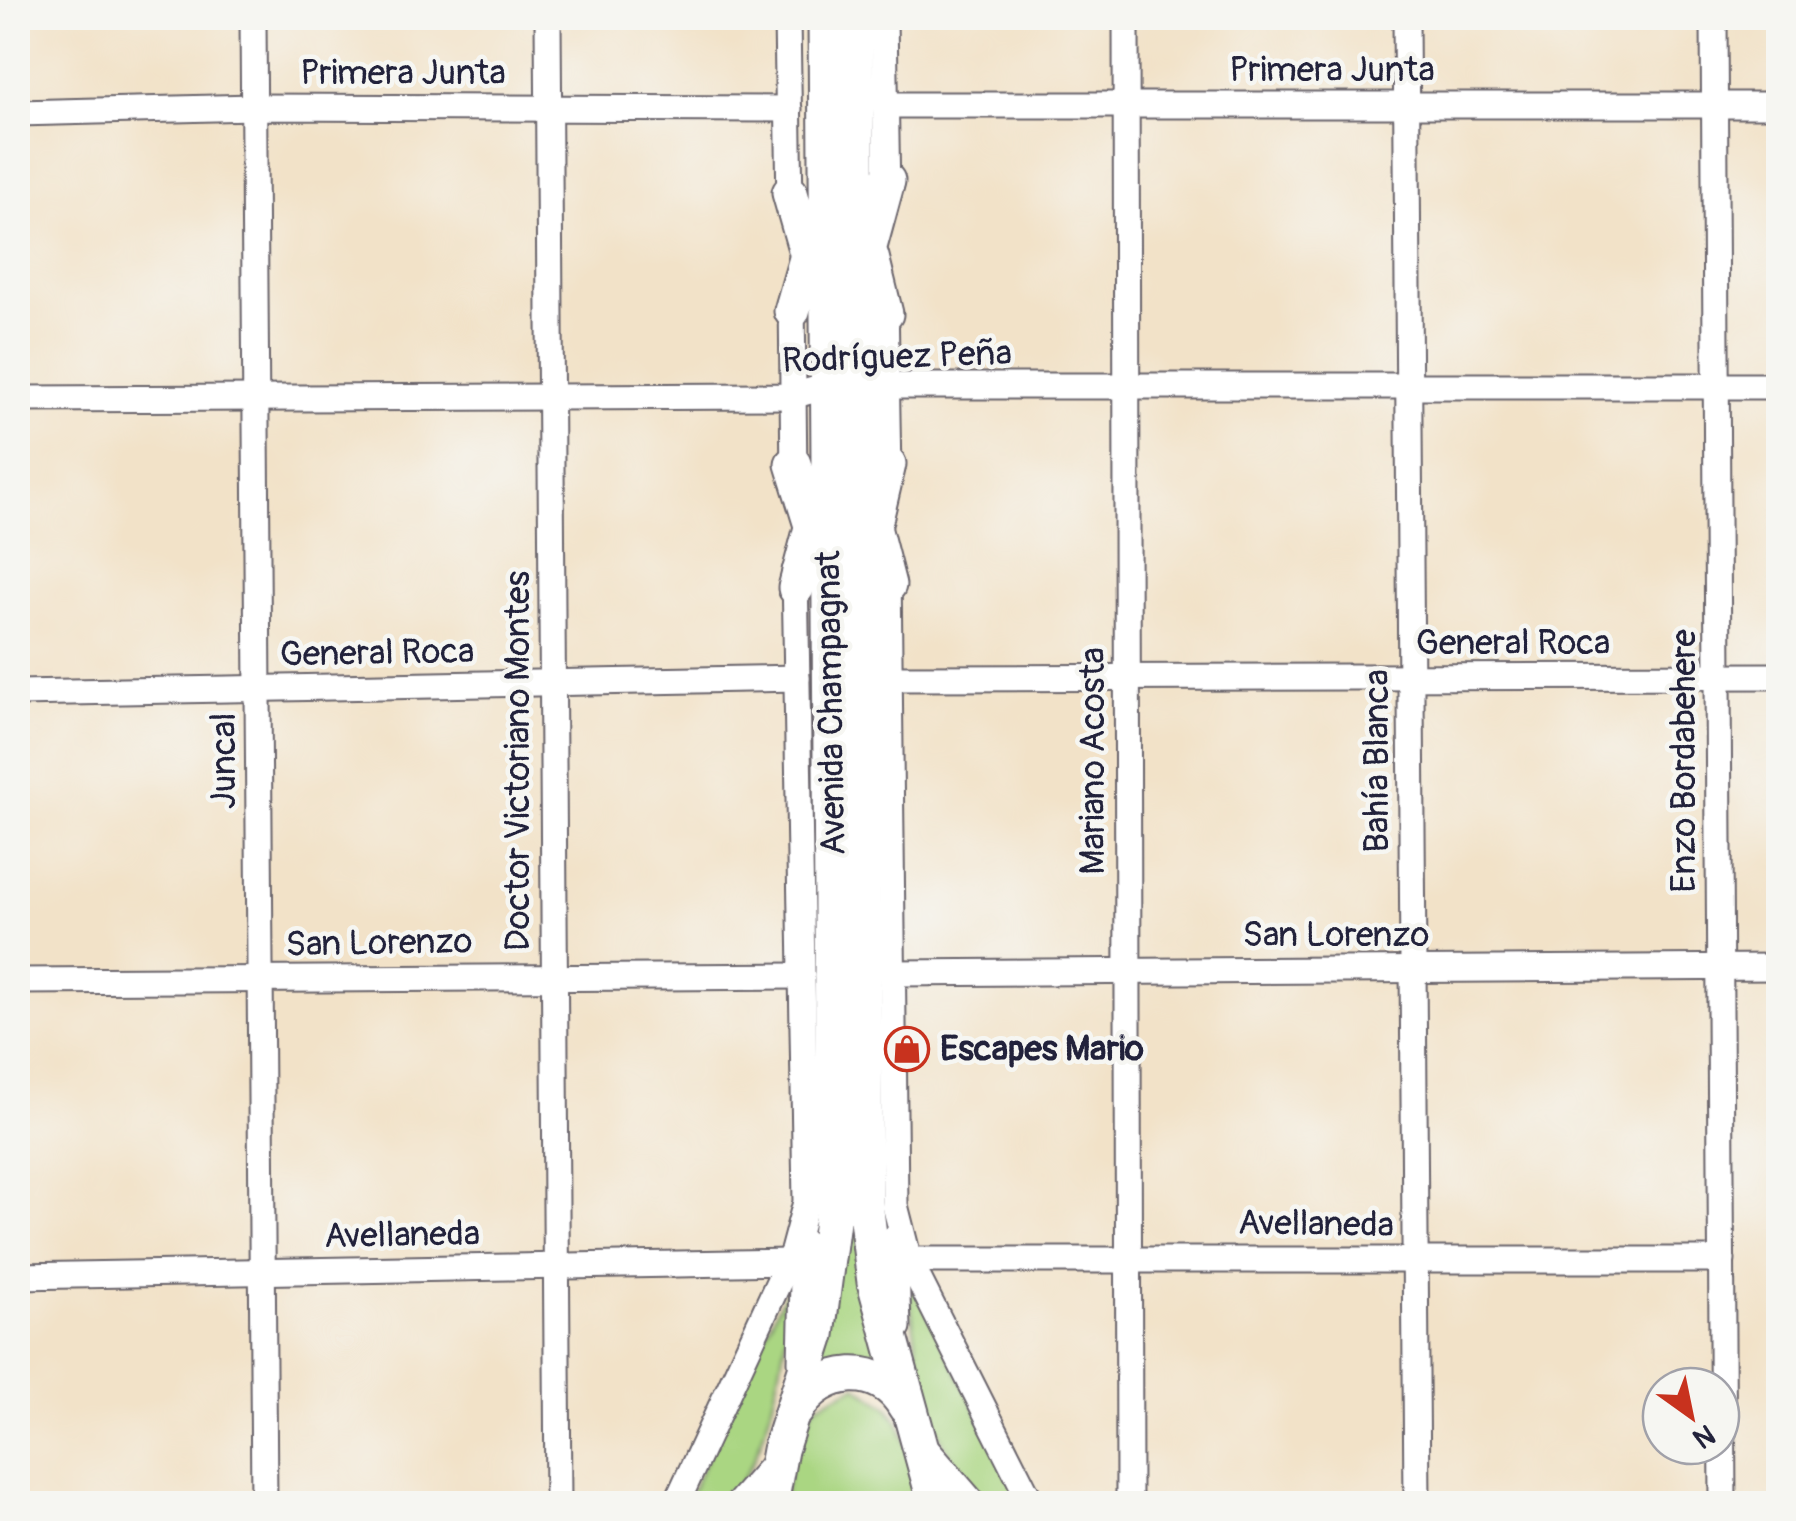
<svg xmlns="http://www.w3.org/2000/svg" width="1796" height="1521" viewBox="0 0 1796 1521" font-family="Pangolin,sans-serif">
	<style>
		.green { fill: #aad682; stroke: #667c5e; stroke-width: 2.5 }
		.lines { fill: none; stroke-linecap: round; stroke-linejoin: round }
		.minor-casing { stroke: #6b656c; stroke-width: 29 }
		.highway-casing { stroke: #6b656c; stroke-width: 39 }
		.minor { stroke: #fff; stroke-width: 25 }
		.highway { stroke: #fff; stroke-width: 35 }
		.labels { text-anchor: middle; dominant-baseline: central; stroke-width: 9; stroke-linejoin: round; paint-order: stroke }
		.street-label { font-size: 35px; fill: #22223b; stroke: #f6f6f2 }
		.poi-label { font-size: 35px; font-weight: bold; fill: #22223b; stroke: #f6f6f2; text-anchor: start }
	</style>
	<rect width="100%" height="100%" fill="#f6f6f2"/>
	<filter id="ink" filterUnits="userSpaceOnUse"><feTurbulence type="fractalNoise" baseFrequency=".01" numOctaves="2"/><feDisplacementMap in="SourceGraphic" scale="20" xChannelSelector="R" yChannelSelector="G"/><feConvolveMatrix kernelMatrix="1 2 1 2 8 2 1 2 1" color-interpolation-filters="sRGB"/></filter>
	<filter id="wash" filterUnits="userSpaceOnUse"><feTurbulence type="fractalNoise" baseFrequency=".0048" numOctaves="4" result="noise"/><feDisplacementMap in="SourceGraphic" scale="40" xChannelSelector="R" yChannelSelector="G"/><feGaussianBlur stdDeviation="2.25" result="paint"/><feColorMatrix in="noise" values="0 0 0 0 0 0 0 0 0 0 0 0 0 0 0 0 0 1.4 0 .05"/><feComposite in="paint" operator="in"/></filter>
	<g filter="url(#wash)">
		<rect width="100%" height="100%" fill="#f2e2c8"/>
		<g class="green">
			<path d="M 839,406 L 886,1365 L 820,1367 Z"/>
			<path d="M 907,1272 L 1023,1503 L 991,1503 C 922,1451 917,1351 907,1272 Z"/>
			<path d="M 791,1279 C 791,1325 767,1488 716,1503 C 708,1506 694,1503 685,1504 Z"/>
			<path d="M 856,1386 L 888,1407 L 900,1425 L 924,1503 L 782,1504 L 796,1442 L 815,1406 Z"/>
		</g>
	</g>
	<g filter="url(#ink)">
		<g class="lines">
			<defs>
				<g id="minor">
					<path d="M 253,18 L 264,1504"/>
					<path d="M 548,18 L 558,1504"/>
					<path d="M 787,18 L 790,206"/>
					<path d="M 884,18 L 887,197"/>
					<path d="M 1126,18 L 1129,1504"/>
					<path d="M 1406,18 L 1417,1504"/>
					<path d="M 1714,18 L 1723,1504"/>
					<path d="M 885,105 L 1778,105"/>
					<path d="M 18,113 L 254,107 L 789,109"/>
					<path d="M 792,296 L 794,481"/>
					<path d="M 885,297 L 888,477"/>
					<path d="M 18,399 L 792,396 L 828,386 L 1778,386"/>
					<path d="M 888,567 L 895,1205 L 909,1260 L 1032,1504"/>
					<path d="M 889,678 L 1778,676"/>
					<path d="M 18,693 L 797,678"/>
					<path d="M 894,973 L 1778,967"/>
					<path d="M 18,981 L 802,976"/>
					<path d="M 895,1237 L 898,1327"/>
					<path d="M 909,1260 L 1722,1260"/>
					<path d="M 18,1276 L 788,1262"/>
					<path d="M 801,1362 L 804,1242"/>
					<path d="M 928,1451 L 974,1504"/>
					<path d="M 676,1504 L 793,1251 L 806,1202 L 795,571"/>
					<path d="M 738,1504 L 773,1464"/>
				</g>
				<g id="highway">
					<path d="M 855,18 L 865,1203 L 875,1282 L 936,1504"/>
					<path d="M 790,193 L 816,284"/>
					<path d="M 869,247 L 887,181"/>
					<path d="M 871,257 L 885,314"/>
					<path d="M 792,311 L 808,255"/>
					<path d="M 793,464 L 818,545"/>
					<path d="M 872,523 L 888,585"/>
					<path d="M 874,524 L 888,464"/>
					<path d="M 796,588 L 814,520"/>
					<path d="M 796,1410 C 821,1366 881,1361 906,1407"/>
					<path d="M 770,1504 L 780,1450 L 817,1335 L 834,1205 L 826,18"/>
				</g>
			</defs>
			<use href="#minor" class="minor-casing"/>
			<use href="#highway" class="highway-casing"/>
			<use href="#minor" class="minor"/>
			<use href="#highway" class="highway"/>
		</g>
	</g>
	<defs>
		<symbol id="shop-ring" viewBox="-11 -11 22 22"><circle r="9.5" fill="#f6f6f2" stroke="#c8321e" stroke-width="1.5"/><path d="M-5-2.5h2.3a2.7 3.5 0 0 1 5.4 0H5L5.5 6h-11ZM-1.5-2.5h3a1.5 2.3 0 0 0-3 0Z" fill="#c8321e"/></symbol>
	</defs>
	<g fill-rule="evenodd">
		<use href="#shop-ring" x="882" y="1024" width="50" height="50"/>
	</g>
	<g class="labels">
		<g class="street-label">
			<text x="1332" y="70">Primera Junta</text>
			<text x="403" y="73">Primera Junta</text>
			<text transform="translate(897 357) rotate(-2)">Rodríguez Peña</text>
			<text x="1513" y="643">General Roca</text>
			<text transform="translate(377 653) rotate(-1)">General Roca</text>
			<text transform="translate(831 703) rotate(-91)">Avenida Champagnat</text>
			<text transform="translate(224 761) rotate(-90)">Juncal</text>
			<text transform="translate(518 761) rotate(-90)">Doctor Victoriano Montes</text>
			<text transform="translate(1093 761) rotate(-90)">Mariano Acosta</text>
			<text transform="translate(1377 761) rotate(-90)">Bahía Blanca</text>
			<text transform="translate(1684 761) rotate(-90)">Enzo Bordabehere</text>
			<text x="1336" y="935">San Lorenzo</text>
			<text transform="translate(379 943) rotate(-1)">San Lorenzo</text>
			<text transform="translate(1316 1224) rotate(1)">Avellaneda</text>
			<text transform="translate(402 1235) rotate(-1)">Avellaneda</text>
		</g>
		<g class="poi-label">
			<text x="940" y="1049">Escapes Mario</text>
		</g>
	</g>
	<rect width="1796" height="1521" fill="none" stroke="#f6f6f2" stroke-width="60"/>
	<g transform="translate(1691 1416) rotate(147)"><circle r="48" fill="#f6f6f2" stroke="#a1a1a9" stroke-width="2.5"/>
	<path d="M0-8L18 38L0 25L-18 38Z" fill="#c8321e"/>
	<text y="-15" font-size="28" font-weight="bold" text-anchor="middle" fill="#22223b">N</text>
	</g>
</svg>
